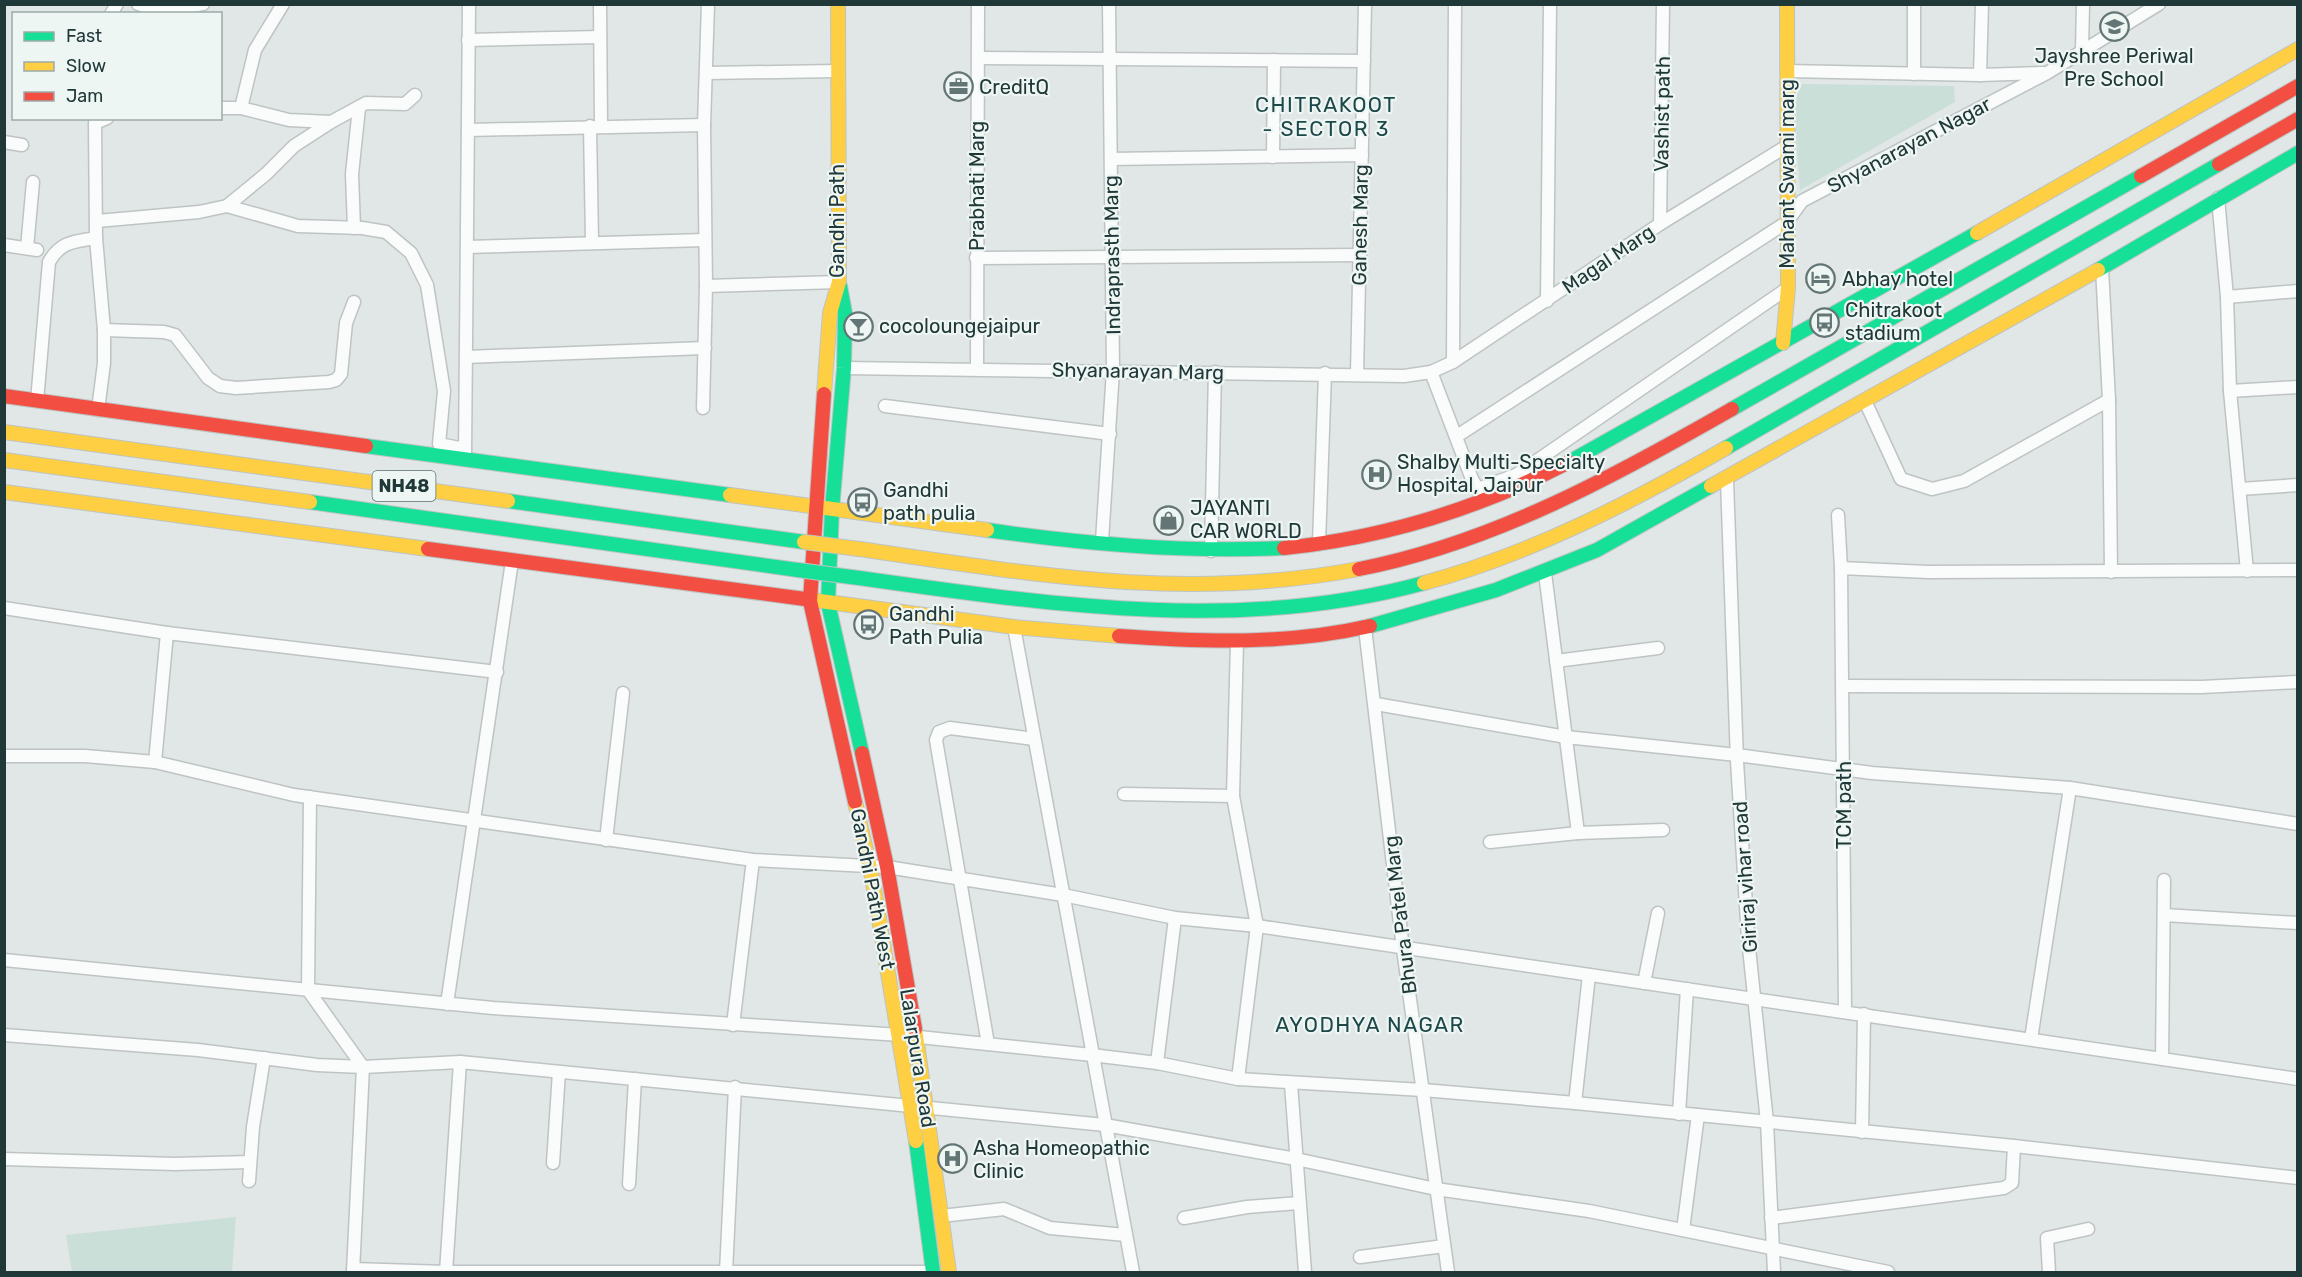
<svg xmlns="http://www.w3.org/2000/svg" width="2302" height="1277" viewBox="0 0 2302 1277" font-family="Rubik,sans-serif">
	<style>
		.green { fill: #cadfd7 }
		.lines { fill: none; stroke-linecap: round; stroke-linejoin: round }
		.street-casing { stroke: #bec3c3; stroke-width: 15 }
		.fast-casing { stroke: #bdc4c3; stroke-width: 16 }
		.slow-casing { stroke: #bdc4c3; stroke-width: 16 }
		.jam-casing { stroke: #bdc4c3; stroke-width: 16 }
		.street { stroke: #fafbfb; stroke-width: 12 }
		.fast { stroke: #16e098; stroke-width: 14 }
		.slow { stroke: #ffcf43; stroke-width: 14 }
		.jam { stroke: #f24e42; stroke-width: 14 }
		.fast-bridge-casing { stroke: #bbc3c3; stroke-width: 16; stroke-linecap: butt }
		.slow-bridge-casing { stroke: #bbc3c3; stroke-width: 16; stroke-linecap: butt }
		.fast-bridge { stroke: #16e098; stroke-width: 14 }
		.slow-bridge { stroke: #ffcf43; stroke-width: 14 }
		.labels { text-anchor: middle; dominant-baseline: central; stroke-width: 4.5; stroke-linejoin: round; paint-order: stroke }
		.shield { fill: #eef6f4; stroke: #5e7170; stroke-width: 1.5 }
		.shield-label { font-size: 18px; font-weight: bold; fill: #203838 }
		.poi-label { font-size: 20px; fill: #203838; stroke: #eef6f4; text-anchor: start }
		.street-label { font-size: 20px; fill: #203838; stroke: #eef6f4 }
		.neighbourhood-label { font-size: 21px; letter-spacing: 1.5px; fill: #1d4849; stroke: #eef6f4 }
	</style>
	<rect width="100%" height="100%" fill="#e1e6e6"/>
	<g class="green">
		<path d="M 1802,84 L 1954,86 L 1955,102 L 1800,190 L 1793,105 Z"/>
		<path d="M 236,1217 L 232,1272 L 72,1272 L 66,1235 Z"/>
	</g>
	<g class="lines">
		<defs>
			<g id="street">
				<path d="M 138,4 L 159,12 L 203,4"/>
				<path d="M 600,4 L 601,126"/>
				<path d="M 111,14 L 117,4"/>
				<path d="M 468,40 L 600,37"/>
				<path d="M 2082,50 L 2083,4"/>
				<path d="M 978,58 L 1364,61"/>
				<path d="M 1787,71 L 1980,75 L 2043,73"/>
				<path d="M 707,73 L 837,71"/>
				<path d="M 1914,74 L 1914,4"/>
				<path d="M 1980,75 L 1982,4"/>
				<path d="M 220,108 L 241,108 L 255,50 L 283,4"/>
				<path d="M 241,108 L 289,120 L 331,122"/>
				<path d="M 590,126 L 592,241"/>
				<path d="M 468,130 L 704,125"/>
				<path d="M 4,142 L 22,145"/>
				<path d="M 1273,157 L 1274,60"/>
				<path d="M 1111,159 L 1362,155"/>
				<path d="M 2218,198 L 2227,297 L 2230,391 L 2247,571"/>
				<path d="M 227,206 L 266,174 L 294,146 L 331,122 L 366,103 L 405,104 L 415,95"/>
				<path d="M 97,221 L 199,212 L 227,206 L 298,226 L 362,228 L 386,232 L 411,253 L 427,285 L 444,391 L 439,444 L 465,449"/>
				<path d="M 1660,224 L 1663,4"/>
				<path d="M 354,228 L 352,174 L 359,108"/>
				<path d="M 4,245 L 37,250"/>
				<path d="M 468,247 L 705,240"/>
				<path d="M 27,248 L 33,182"/>
				<path d="M 976,258 L 1360,255"/>
				<path d="M 2102,268 L 2109,400 L 2111,572"/>
				<path d="M 706,286 L 839,282"/>
				<path d="M 2227,297 L 2298,291"/>
				<path d="M 1547,301 L 1550,4"/>
				<path d="M 104,330 L 164,332 L 175,335 L 208,378 L 220,386 L 236,388 L 329,382 L 336,380 L 341,374 L 346,323 L 354,302"/>
				<path d="M 466,357 L 705,348"/>
				<path d="M 1453,362 L 1455,4"/>
				<path d="M 844,368 L 1404,376 L 1431,372 L 1453,362 L 1660,224 L 1787,146"/>
				<path d="M 977,368 L 978,4"/>
				<path d="M 1431,372 L 1472,479 L 1481,495"/>
				<path d="M 1357,374 L 1365,4"/>
				<path d="M 2230,391 L 2298,387"/>
				<path d="M 37,401 L 49,262 C 61,241 74,242 96,238"/>
				<path d="M 1865,401 L 1901,479 L 1932,489 L 1964,481 L 2109,400"/>
				<path d="M 885,406 L 1110,434"/>
				<path d="M 703,408 L 706,286 L 704,125 L 708,4"/>
				<path d="M 98,410 L 104,363 L 104,330 L 96,238 L 95,123 L 107,118"/>
				<path d="M 1457,436 L 1787,222 L 1802,201 L 2047,73 L 2159,4"/>
				<path d="M 465,454 L 469,4"/>
				<path d="M 1727,480 L 1737,761 L 1748,938 L 1767,1122 L 1774,1272"/>
				<path d="M 1478,489 L 1516,475 L 1788,288"/>
				<path d="M 2240,489 L 2298,485"/>
				<path d="M 1838,515 L 1841,568"/>
				<path d="M 1102,541 L 1113,370 L 1109,4"/>
				<path d="M 1319,544 L 1325,373"/>
				<path d="M 1211,551 L 1215,372"/>
				<path d="M 1545,573 L 1578,833"/>
				<path d="M 4,608 L 167,633"/>
				<path d="M 1014,627 L 1133,1272"/>
				<path d="M 1365,628 L 1403,949 L 1448,1272"/>
				<path d="M 1237,642 L 1233,796 L 1257,926 L 1238,1079"/>
				<path d="M 1556,661 L 1658,648"/>
				<path d="M 1843,686 L 2202,687 L 2298,682"/>
				<path d="M 1376,704 L 1566,737 L 1737,755 L 1872,773 L 2070,788 L 2298,824"/>
				<path d="M 4,756 L 85,756 L 155,762 L 294,795 L 753,860 L 887,867 L 1063,895 L 1175,918 L 1257,926 L 2298,1079"/>
				<path d="M 155,762 L 167,633 L 497,672"/>
				<path d="M 1124,794 L 1233,796"/>
				<path d="M 310,797 L 308,990 L 363,1067 L 353,1272"/>
				<path d="M 606,840 L 623,693"/>
				<path d="M 1490,842 L 1578,833 L 1663,830"/>
				<path d="M 2164,915 L 2298,923"/>
				<path d="M 4,960 L 493,1008 L 900,1035 L 1092,1055 L 1157,1063 L 1238,1079 L 1423,1090 L 1575,1103 L 2014,1146 L 2298,1178"/>
				<path d="M 1644,983 L 1658,913"/>
				<path d="M 447,1004 L 512,561"/>
				<path d="M 1845,1011 L 1841,568 L 1928,572 L 2298,570"/>
				<path d="M 733,1025 L 753,860"/>
				<path d="M 4,1035 L 198,1050 L 317,1065 L 363,1067 L 460,1062 L 1105,1125 L 1296,1159 L 1436,1189 L 1589,1211 L 1888,1272"/>
				<path d="M 2031,1039 L 2070,788"/>
				<path d="M 988,1044 L 936,740 L 939,732 L 950,728 L 1034,739"/>
				<path d="M 2162,1059 L 2164,880"/>
				<path d="M 1157,1063 L 1175,918"/>
				<path d="M 1291,1084 L 1305,1272"/>
				<path d="M 1575,1103 L 1589,975"/>
				<path d="M 1679,1114 L 1687,989"/>
				<path d="M 1862,1132 L 1864,1014"/>
				<path d="M 4,1159 L 175,1164 L 250,1162"/>
				<path d="M 553,1163 L 559,1072"/>
				<path d="M 249,1181 L 253,1127 L 264,1058"/>
				<path d="M 629,1184 L 635,1079"/>
				<path d="M 941,1216 L 1004,1209 L 1050,1228 L 1126,1235"/>
				<path d="M 1184,1218 L 1247,1207 L 1299,1203"/>
				<path d="M 1771,1218 L 2004,1188 L 2012,1183 L 2014,1146"/>
				<path d="M 1683,1230 L 1698,1115"/>
				<path d="M 1360,1257 L 1444,1246"/>
				<path d="M 353,1269 L 446,1272 L 933,1272"/>
				<path d="M 446,1272 L 460,1062"/>
				<path d="M 726,1272 L 735,1087"/>
				<path d="M 2049,1272 L 2047,1238 L 2088,1229"/>
			</g>
			<g id="fast">
				<path d="M 2098,270 L 2298,153"/>
				<path d="M 840,286 L 845,313 L 844,368 L 832,510 L 828,603 L 862,753"/>
				<path d="M 1732,409 L 2141,176"/>
				<path d="M 366,446 L 730,495"/>
				<path d="M 1726,448 L 2219,164"/>
				<path d="M 1569,462 L 1977,233"/>
				<path d="M 508,501 L 804,542"/>
				<path d="M 310,502 L 798,570"/>
				<path d="M 987,530 C 1085,544 1185,553 1284,548"/>
				<path d="M 859,578 C 1046,604 1239,634 1424,583"/>
				<path d="M 1370,626 L 1496,590 L 1597,550 L 1711,486"/>
				<path d="M 916,1141 L 933,1272"/>
			</g>
			<g id="slow">
				<path d="M 1977,233 L 2298,49"/>
				<path d="M 1783,343 L 1788,288 L 1787,4"/>
				<path d="M 824,394 L 830,313 L 839,282 L 838,4"/>
				<path d="M 4,432 L 508,501"/>
				<path d="M 4,460 L 310,502"/>
				<path d="M 1711,486 L 2098,270"/>
				<path d="M 4,492 L 428,549"/>
				<path d="M 730,495 L 987,530"/>
				<path d="M 859,549 C 1033,574 1182,602 1359,569"/>
				<path d="M 1424,583 C 1531,554 1630,503 1726,448"/>
				<path d="M 805,599 L 1014,627 L 1119,636"/>
				<path d="M 855,802 L 872,877 L 916,1141"/>
				<path d="M 915,1029 L 949,1272"/>
			</g>
			<g id="jam">
				<path d="M 2219,164 L 2298,119"/>
				<path d="M 2141,176 L 2298,86"/>
				<path d="M 824,394 L 810,601 L 855,802"/>
				<path d="M 4,396 L 366,446"/>
				<path d="M 1284,548 C 1384,538 1480,508 1569,462"/>
				<path d="M 428,549 L 805,599"/>
				<path d="M 1359,569 C 1493,543 1615,476 1732,409"/>
				<path d="M 1119,636 C 1204,642 1287,645 1370,626"/>
				<path d="M 862,753 L 887,867 L 915,1029"/>
			</g>
		</defs>
		<use href="#street" class="street-casing"/>
		<use href="#fast" class="fast-casing"/>
		<use href="#slow" class="slow-casing"/>
		<use href="#jam" class="jam-casing"/>
		<use href="#street" class="street"/>
		<use href="#fast" class="fast"/>
		<use href="#slow" class="slow"/>
		<use href="#jam" class="jam"/>
		<defs>
			<path id="fast-bridge" d="M 798,570 L 859,578"/>
			<path id="slow-bridge" d="M 804,542 L 859,549"/>
		</defs>
		<use href="#fast-bridge" class="fast-bridge-casing"/>
		<use href="#slow-bridge" class="slow-bridge-casing"/>
		<use href="#fast-bridge" class="fast-bridge"/>
		<use href="#slow-bridge" class="slow-bridge"/>
	</g>
	<defs>
		<symbol id="school-ring" viewBox="-11 -11 22 22"><circle r="9.5" fill="#eef6f4" stroke="#647575" stroke-width="1.5"/><path d="M0-5L7-2L0 1L-7-2ZM-4 1L0 2.5L4 1V4Q0 6-4 4Z" fill="#647575"/></symbol>
		<symbol id="office-ring" viewBox="-11 -11 22 22"><circle r="9.5" fill="#eef6f4" stroke="#647575" stroke-width="1.5"/><path d="M-6-3h4V-5.5h4V-3h4V5H-6ZM-1-4.5V-3h2v-1.5ZM-6 0V1H6V0Z" fill="#647575"/></symbol>
		<symbol id="hotel-ring" viewBox="-11 -11 22 22"><circle r="9.5" fill="#eef6f4" stroke="#647575" stroke-width="1.5"/><path d="M-6-4.5h1.5V1H6V5H4.5V3h-9V5H-6ZM-4 0a1.8 1.8 0 1 1 3.6 0ZM.5 0V-2.5h3Q6-2.5 6 0Z" fill="#647575"/></symbol>
		<symbol id="bus-ring" viewBox="-11 -11 22 22"><circle r="9.5" fill="#eef6f4" stroke="#647575" stroke-width="1.5"/><path d="M-5-6H5V4H4V6H2V4H-2V6H-4V4H-5ZM-3.5-4V0h7V-4ZM-3.5 1.2v1.5H-2V1.2ZM2 1.2v1.5H3.5V1.2Z" fill="#647575"/></symbol>
		<symbol id="bar-ring" viewBox="-11 -11 22 22"><circle r="9.5" fill="#eef6f4" stroke="#647575" stroke-width="1.5"/><path d="M-6-5H6L.8 .8V4.5H3.5V6h-7V4.5H-.8V.8Z" fill="#647575"/></symbol>
		<symbol id="hospital-ring" viewBox="-11 -11 22 22"><circle r="9.5" fill="#eef6f4" stroke="#647575" stroke-width="1.5"/><path d="M-5-5h3v3.5h4V-5h3V5h-3V1.5h-4V5h-3Z" fill="#647575"/></symbol>
		<symbol id="shop-ring" viewBox="-11 -11 22 22"><circle r="9.5" fill="#eef6f4" stroke="#647575" stroke-width="1.5"/><path d="M-5-2.5h2.3a2.7 3.5 0 0 1 5.4 0H5L5.5 6h-11ZM-1.5-2.5h3a1.5 2.3 0 0 0-3 0Z" fill="#647575"/></symbol>
	</defs>
	<g fill-rule="evenodd">
		<use href="#school-ring" x="2098" y="10" width="33" height="33"/>
		<use href="#office-ring" x="942" y="70" width="33" height="33"/>
		<use href="#hotel-ring" x="1804" y="262" width="33" height="33"/>
		<use href="#bus-ring" x="1808" y="306" width="33" height="33"/>
		<use href="#bar-ring" x="842" y="310" width="33" height="33"/>
		<use href="#hospital-ring" x="1360" y="458" width="33" height="33"/>
		<use href="#bus-ring" x="846" y="486" width="33" height="33"/>
		<use href="#shop-ring" x="1152" y="504" width="33" height="33"/>
		<use href="#bus-ring" x="852" y="608" width="33" height="33"/>
		<use href="#hospital-ring" x="936" y="1142" width="33" height="33"/>
	</g>
	<g class="labels">
		<rect class="shield" x="372.5" y="471" width="63" height="30" rx="4.5"/>
		<g class="shield-label">
			<text x="404" y="486">NH48</text>
		</g>
		<g class="poi-label">
			<text x="2114" y="56" text-anchor="middle">Jayshree Periwal<tspan x="2114" dy="23">Pre School</tspan></text>
			<text x="979" y="87">CreditQ</text>
			<text x="1842" y="279">Abhay hotel</text>
			<text x="1845" y="310">Chitrakoot<tspan x="1845" dy="23">stadium</tspan></text>
			<text x="879" y="326">cocoloungejaipur</text>
			<text x="1397" y="462">Shalby Multi-Specialty<tspan x="1397" dy="23">Hospital, Jaipur</tspan></text>
			<text x="883" y="490">Gandhi<tspan x="883" dy="23">path pulia</tspan></text>
			<text x="1190" y="508">JAYANTI<tspan x="1190" dy="23">CAR WORLD</tspan></text>
			<text x="889" y="614">Gandhi<tspan x="889" dy="23">Path Pulia</tspan></text>
			<text x="973" y="1148">Asha Homeopathic<tspan x="973" dy="23">Clinic</tspan></text>
		</g>
		<g class="street-label">
			<text transform="translate(1662 114) rotate(-89)">Vashist path</text>
			<text transform="translate(1909 145) rotate(-28)">Shyanarayan Nagar</text>
			<text transform="translate(1787 174) rotate(-90)">Mahant Swami marg</text>
			<text transform="translate(977 186) rotate(-90)">Prabhati Marg</text>
			<text transform="translate(837 221) rotate(-90)">Gandhi Path</text>
			<text transform="translate(1360 225) rotate(-89)">Ganesh Marg</text>
			<text transform="translate(1112 255) rotate(-91)">Indraprasth Marg</text>
			<text transform="translate(1608 259) rotate(-34)">Magal Marg</text>
			<text transform="translate(1138 371) rotate(1)">Shyanarayan Marg</text>
			<text transform="translate(1844 805) rotate(-90)">TCM path</text>
			<text transform="translate(1745 877) rotate(-94)">Giriraj vihar road</text>
			<text transform="translate(873 889) rotate(79)">Gandhi Path West</text>
			<text transform="translate(1400 915) rotate(-97)">Bhura Patel Marg</text>
			<text transform="translate(918 1058) rotate(81)">Lalarpura Road</text>
		</g>
		<g class="neighbourhood-label">
			<text x="1326" y="104">CHITRAKOOT<tspan x="1326" dy="24">- SECTOR 3</tspan></text>
			<text x="1370" y="1024">AYODHYA NAGAR</text>
		</g>
	</g>
	<rect width="2302" height="1277" fill="none" stroke="#203838" stroke-width="12"/>
	<rect x="12" y="12" width="210" height="108" fill="#eef6f4" stroke="#9caaa9" stroke-width="1.5"/>
	<rect x="24" y="32" width="30" height="9" fill="#16e098" stroke="#9caaa9" stroke-width="1.5"/>
	<text x="66" y="42" font-size="18" fill="#203838">Fast</text>
	<rect x="24" y="62" width="30" height="9" fill="#ffcf43" stroke="#9caaa9" stroke-width="1.5"/>
	<text x="66" y="72" font-size="18" fill="#203838">Slow</text>
	<rect x="24" y="92" width="30" height="9" fill="#f24e42" stroke="#9caaa9" stroke-width="1.5"/>
	<text x="66" y="102" font-size="18" fill="#203838">Jam</text>
</svg>
